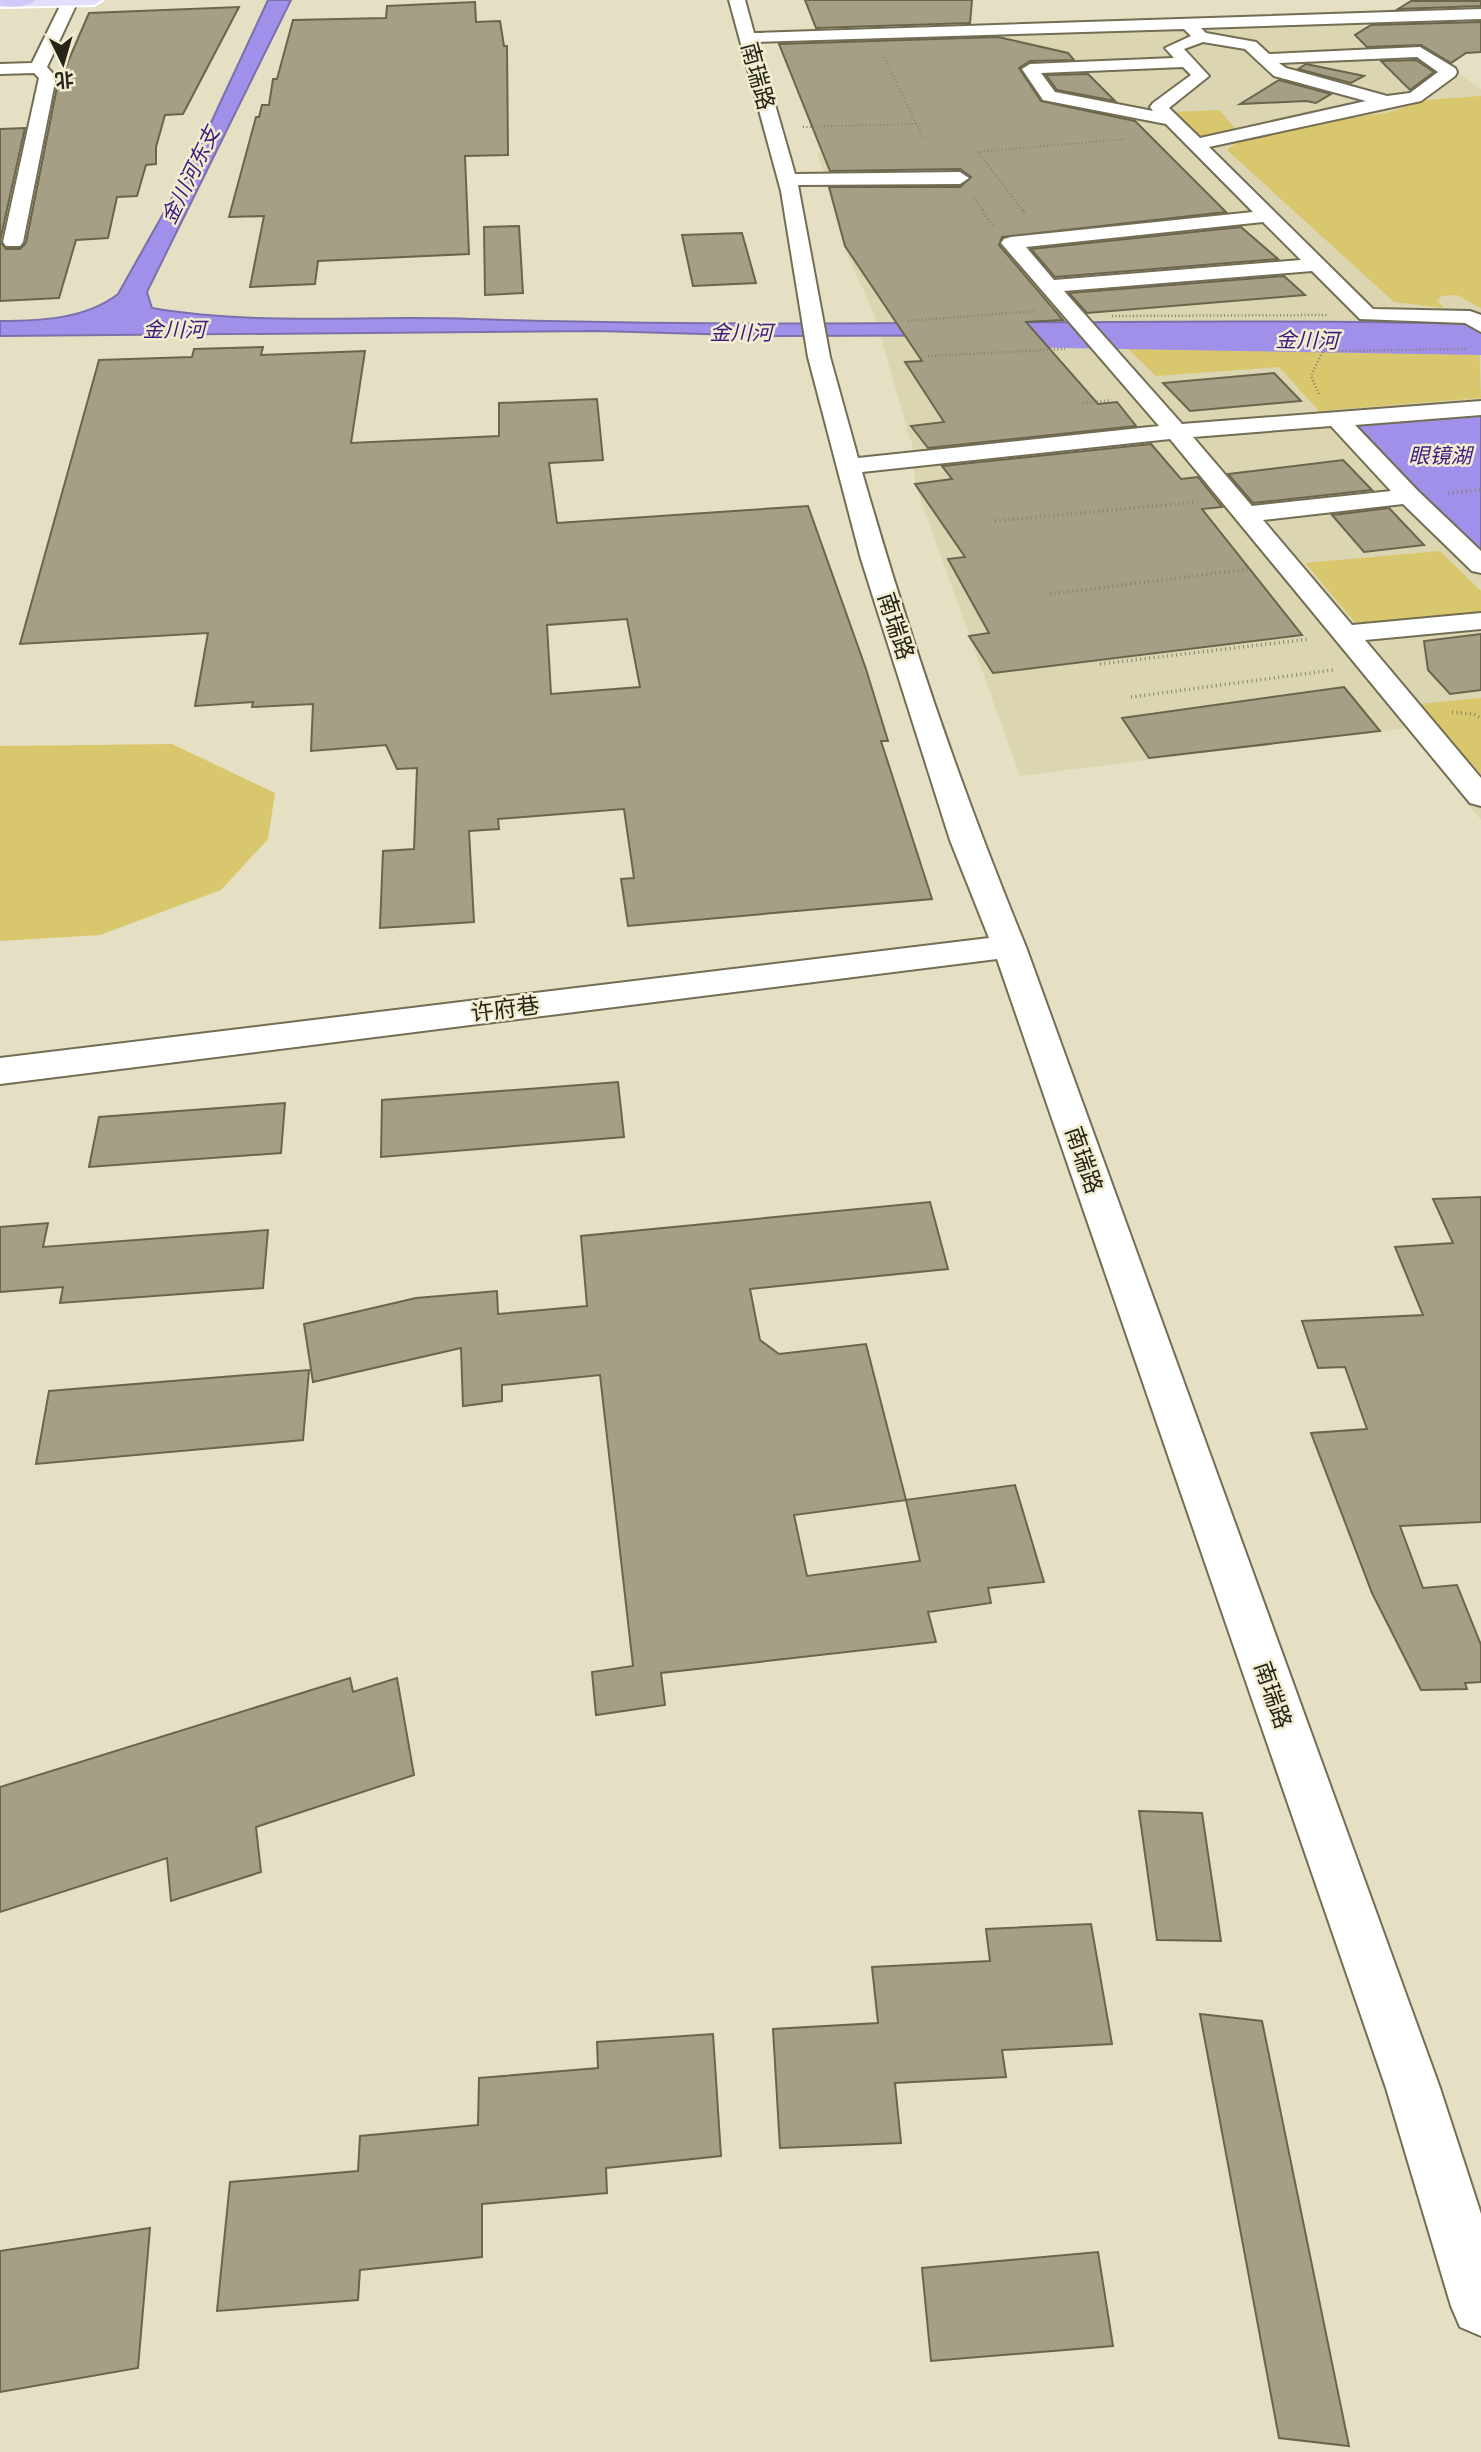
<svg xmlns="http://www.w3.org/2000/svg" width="1481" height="2452" viewBox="0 0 1481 2452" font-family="'Space Grotesk','Noto Sans SC',sans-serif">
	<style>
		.built { fill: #dcd5b1 }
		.green { fill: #d9c76d }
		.water { fill: #a090e9; stroke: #7b70ab; stroke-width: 2 }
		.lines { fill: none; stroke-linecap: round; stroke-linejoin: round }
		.river { fill: #a090e9; fill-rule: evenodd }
		.building { fill: #a5a085; stroke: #6a654c; stroke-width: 2; fill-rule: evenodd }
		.minor-casing { stroke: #726d53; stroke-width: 4 }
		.major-casing { stroke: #fff; stroke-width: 4 }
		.highway-casing { stroke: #fff; stroke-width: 4 }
		.path-far2 { stroke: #86826e; stroke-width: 2; stroke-dasharray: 1 2.5; stroke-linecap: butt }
		.path-far1 { stroke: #86826e; stroke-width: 2.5; stroke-dasharray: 1 2.5; stroke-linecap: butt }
		.path { stroke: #86826e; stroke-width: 3.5; stroke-dasharray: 1 3.5; stroke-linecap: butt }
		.minor { fill: #fff; fill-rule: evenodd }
		.major { fill: #e2dffb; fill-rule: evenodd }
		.highway { fill: #cfc9f8; fill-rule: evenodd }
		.labels { text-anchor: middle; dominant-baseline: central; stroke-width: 5; stroke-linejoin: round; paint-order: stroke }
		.far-water-label { font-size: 21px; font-style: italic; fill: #3c1980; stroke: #f2edd0 }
		.street-label { font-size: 23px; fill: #262419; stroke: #f2edd0 }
	</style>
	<rect width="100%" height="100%" fill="#e5e0c3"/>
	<path class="built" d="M 1357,22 L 1363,27 L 1391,26 L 1481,89 L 1481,820 L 1407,728 L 1020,776 L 915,484 L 913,448 L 873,311 L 843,246 L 999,236 L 989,173 L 826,178 L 817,153 L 972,148 L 1074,140 L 1003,36 Z"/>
	<g class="green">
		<path d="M 1481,96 L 1481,308 L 1457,295 L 1442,296 L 1437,301 L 1444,308 L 1394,302 L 1227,150 L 1236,143 L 1289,125 L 1387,113 L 1427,100 Z"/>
		<path d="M 1219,110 L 1236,129 L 1200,138 L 1172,112 Z"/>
		<path d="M 1119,340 L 1479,341 L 1481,398 L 1319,411 L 1279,367 L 1156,376 Z"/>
		<path d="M 1440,551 L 1481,591 L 1481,615 L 1359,627 L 1305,563 Z"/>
		<path d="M 1481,698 L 1481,774 L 1419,704 Z"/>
		<path d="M 172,744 L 275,793 L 268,839 L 221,890 L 100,935 L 0,941 L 0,746 Z"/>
	</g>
	<g class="water">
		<path d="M 268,0 L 291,0 L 147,292 L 152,308 C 256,326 366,315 472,319 C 808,330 1145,316 1481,324 L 1481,334 L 774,336 L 598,331 L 0,336 L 0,321 C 40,321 86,319 118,294 L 194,159 Z"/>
		<path d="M 1481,412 L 1481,552 L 1349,422 Z"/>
	</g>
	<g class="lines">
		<path class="river" d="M 939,322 L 1481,331 L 1481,355 L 939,346 L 925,343 L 919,334 L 925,325 Z"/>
	</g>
	<g class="building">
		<path d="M 805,0 L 972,0 L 970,23 L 816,28 Z"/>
		<path d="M 1411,1 L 1481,1 L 1481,6 L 1398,9 Z"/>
		<path d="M 475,2 L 476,22 L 500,21 L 504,46 L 507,46 L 508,155 L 465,156 L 469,254 L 318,261 L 315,284 L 250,287 L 264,216 L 229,217 L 256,117 L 259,117 L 262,105 L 269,105 L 273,79 L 277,79 L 293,20 L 386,18 L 387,6 Z"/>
		<path d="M 239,7 L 183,114 L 165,115 L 156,147 L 156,164 L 146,165 L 137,196 L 117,197 L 108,238 L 76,240 L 59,298 L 0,301 L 0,129 L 25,128 L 0,241 L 6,249 L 20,249 L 26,243 L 57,87 L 89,13 Z"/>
		<path d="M 1481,22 L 1481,52 L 1466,53 L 1451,63 L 1421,45 L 1367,47 L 1355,35 L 1371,25 Z"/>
		<path d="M 998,37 L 1068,53 L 1074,60 L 1030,61 L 1019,68 L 1041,101 L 1135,121 L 1226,212 L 1002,237 L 999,245 L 1063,320 L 1026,322 L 1098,404 L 1117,402 L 1136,426 L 928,448 L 911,426 L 944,422 L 905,362 L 922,361 L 845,246 L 829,187 L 960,187 L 971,177 L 960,169 L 830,171 L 779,44 Z"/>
		<path d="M 1416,60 L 1434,72 L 1410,90 L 1381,61 Z"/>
		<path d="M 1306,64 L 1364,76 L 1351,83 L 1298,69 Z"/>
		<path d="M 1088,74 L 1115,101 L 1057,90 L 1046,75 Z"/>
		<path d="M 1279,80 L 1331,94 L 1316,103 L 1306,101 L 1240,104 Z"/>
		<path d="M 519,226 L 523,293 L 485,295 L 484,227 Z"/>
		<path d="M 1241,227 L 1278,259 L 1055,277 L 1031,249 Z"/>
		<path d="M 742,233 L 756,283 L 693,286 L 682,235 Z"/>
		<path d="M 1284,276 L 1305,295 L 1087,313 L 1069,293 Z"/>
		<path d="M 263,347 L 261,355 L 365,351 L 351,443 L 499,436 L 499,403 L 597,399 L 603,460 L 549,463 L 557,523 L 808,506 L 866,669 L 888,741 L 881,741 L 932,899 L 628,926 L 621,879 L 634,878 L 624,809 L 498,819 L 499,829 L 469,831 L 474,922 L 380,928 L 383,851 L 414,849 L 417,768 L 397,769 L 386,745 L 311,751 L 313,704 L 252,707 L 253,702 L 195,706 L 208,633 L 20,644 L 99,360 L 192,357 L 194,349 ZM 627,619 L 640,687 L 551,694 L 547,625 Z"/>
		<path d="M 1274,373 L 1301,401 L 1190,411 L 1163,383 Z"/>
		<path d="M 1151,444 L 1181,479 L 1198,477 L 1222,507 L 1202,509 L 1302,635 L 993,673 L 969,636 L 989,633 L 948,559 L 965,557 L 915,484 L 952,479 L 942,466 Z"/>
		<path d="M 1343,460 L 1372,490 L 1253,503 L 1228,474 Z"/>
		<path d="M 1389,508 L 1424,545 L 1364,552 L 1332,515 Z"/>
		<path d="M 1481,634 L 1481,690 L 1450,694 L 1428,670 L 1424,641 Z"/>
		<path d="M 1344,687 L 1380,731 L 1149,758 L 1122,718 Z"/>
		<path d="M 618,1082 L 624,1137 L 381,1157 L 382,1100 Z"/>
		<path d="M 285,1103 L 281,1153 L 89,1167 L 99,1117 Z"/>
		<path d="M 1481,1197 L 1481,1522 L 1400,1526 L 1423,1588 L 1457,1585 L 1481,1645 L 1481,1682 L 1465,1683 L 1467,1689 L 1421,1690 L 1372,1593 L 1311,1433 L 1367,1429 L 1345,1367 L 1318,1368 L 1302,1321 L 1423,1315 L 1395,1247 L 1453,1243 L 1433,1199 Z"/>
		<path d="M 930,1202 L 948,1269 L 750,1289 L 760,1340 L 779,1354 L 866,1344 L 906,1500 L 1015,1485 L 1044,1582 L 988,1588 L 991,1603 L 928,1612 L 936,1642 L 661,1673 L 665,1705 L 596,1715 L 592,1672 L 633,1666 L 600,1375 L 502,1385 L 502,1401 L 463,1406 L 461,1348 L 313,1382 L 304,1324 L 416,1298 L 497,1291 L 498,1314 L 587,1306 L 581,1236 ZM 906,1500 L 920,1561 L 807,1576 L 794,1515 Z"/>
		<path d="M 48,1223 L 43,1247 L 268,1230 L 263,1288 L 60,1303 L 63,1287 L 0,1292 L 0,1227 Z"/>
		<path d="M 309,1370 L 303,1440 L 36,1464 L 49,1391 Z"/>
		<path d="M 350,1678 L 353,1692 L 397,1678 L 414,1775 L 256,1827 L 261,1872 L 171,1901 L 167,1858 L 0,1912 L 0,1787 Z"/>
		<path d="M 1139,1811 L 1202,1813 L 1221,1941 L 1157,1940 Z"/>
		<path d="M 1091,1924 L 1112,2044 L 1002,2050 L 1006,2077 L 895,2083 L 901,2143 L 780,2148 L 773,2029 L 878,2023 L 872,1967 L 990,1961 L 986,1929 Z"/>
		<path d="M 1200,2014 L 1262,2021 L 1349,2446 L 1279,2438 Z"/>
		<path d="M 713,2034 L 721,2156 L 606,2168 L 607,2193 L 482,2204 L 482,2257 L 360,2270 L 358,2300 L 217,2311 L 230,2182 L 358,2171 L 360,2136 L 478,2125 L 479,2078 L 598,2068 L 597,2042 Z"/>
		<path d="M 150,2228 L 138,2368 L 0,2392 L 0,2251 Z"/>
		<path d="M 1098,2252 L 1113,2346 L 931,2361 L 922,2268 Z"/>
	</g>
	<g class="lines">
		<defs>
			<g id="minor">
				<path d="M 63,0 L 78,1 L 47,67 L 56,77 L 23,242 L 20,246 L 6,246 L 3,242 L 39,78 L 34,73 L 0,74 L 0,64 L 32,63 Z"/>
				<path d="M 729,0 L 745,0 L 754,33 L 1481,9 L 1481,19 L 1201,28 L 1206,33 L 1256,42 L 1269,54 L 1420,47 L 1455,68 L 1457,72 L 1455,76 L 1421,101 L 1209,147 L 1373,309 L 1470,311 L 1481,315 L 1481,332 L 1465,323 L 1360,319 L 1312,271 L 1064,291 L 1182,424 L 1481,401 L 1481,415 L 1355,425 L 1418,491 L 1481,551 L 1481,573 L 1472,571 L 1403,504 L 1263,520 L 1352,625 L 1481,613 L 1481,629 L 1365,640 L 1481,778 L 1481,806 L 1470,803 L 1170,439 L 862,472 C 908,633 962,792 1026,947 L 1440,2088 L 1481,2214 L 1481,2336 L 1460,2327 L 1451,2306 L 1386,2088 L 997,959 L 0,1084 L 0,1058 L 989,938 L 950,840 L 861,559 L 808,357 L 781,191 ZM 1184,29 L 1191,36 L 1165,48 L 1174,58 L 1030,64 L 1022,69 L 1043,100 L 1166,124 L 1253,212 L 1011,237 L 1004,239 L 1001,243 L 1159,426 L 858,458 L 830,357 L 798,185 L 960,184 L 969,178 L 960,172 L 795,174 L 757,42 ZM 1203,42 L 1245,49 L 1274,76 L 1366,101 L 1200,138 L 1169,108 L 1209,76 L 1184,49 ZM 1417,57 L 1438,72 L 1410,93 L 1387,96 L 1286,68 L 1279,63 ZM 1183,67 L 1191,75 L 1153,103 L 1150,107 L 1153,111 L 1055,92 L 1041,73 ZM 1263,222 L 1301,260 L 1054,280 L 1026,247 ZM 1331,426 L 1391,491 L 1252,506 L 1193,437 Z"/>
			</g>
			<path id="major" d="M 0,0 L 102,0 L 94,5 L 0,7 Z"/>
			<path id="highway" d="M 0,0 L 36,0 C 28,7 10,8 0,5 Z"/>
		</defs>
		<use href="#minor" class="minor-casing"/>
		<use href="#major" class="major-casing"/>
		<use href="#highway" class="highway-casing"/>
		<g class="path-far2">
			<path d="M 884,57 L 924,139"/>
			<path d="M 803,127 L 917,124"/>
			<path d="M 974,198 L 983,211"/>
			<path d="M 1023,211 L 978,152 L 1125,139"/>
		</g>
		<g class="path-far1">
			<path d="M 982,210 L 993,226"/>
			<path d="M 1022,210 L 1025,214"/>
			<path d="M 1112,316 L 1327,315"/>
			<path d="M 908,321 L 1035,311"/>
			<path d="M 928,356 L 1065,349"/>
			<path d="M 1319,394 L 1311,376 L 1323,351 L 1466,349"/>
			<path d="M 1083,403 L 1111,400"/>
		</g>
		<g class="path">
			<path d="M 1448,493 L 1481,490"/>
			<path d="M 995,521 L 1197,502"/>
			<path d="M 1050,594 L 1250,569"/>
			<path d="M 1100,664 L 1309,639"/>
			<path d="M 1131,697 L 1333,670"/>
			<path d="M 1452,712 L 1474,714 L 1481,718"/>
		</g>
		<use href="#minor" class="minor"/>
		<use href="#major" class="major"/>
		<use href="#highway" class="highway"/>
	</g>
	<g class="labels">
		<g class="far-water-label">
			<text transform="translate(190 175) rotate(-64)">金川河东支</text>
			<text x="174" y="329">金川河</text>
			<text x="741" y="332">金川河</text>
			<text transform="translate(1307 340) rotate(1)">金川河</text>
			<text x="1440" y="455">眼镜湖</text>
		</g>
		<g class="street-label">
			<text transform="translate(758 76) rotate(75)">南瑞路</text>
			<text transform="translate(896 626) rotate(72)">南瑞路</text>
			<text transform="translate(505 1009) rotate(-7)">许府巷</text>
			<text transform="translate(1084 1160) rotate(71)">南瑞路</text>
			<text transform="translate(1273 1695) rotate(71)">南瑞路</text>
		</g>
	</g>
	<g transform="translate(63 63) rotate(175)" stroke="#f2edd0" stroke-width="5" paint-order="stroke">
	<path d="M0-5L12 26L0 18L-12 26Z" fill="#262419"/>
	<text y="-10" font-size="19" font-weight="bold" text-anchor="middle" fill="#262419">北</text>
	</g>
</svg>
